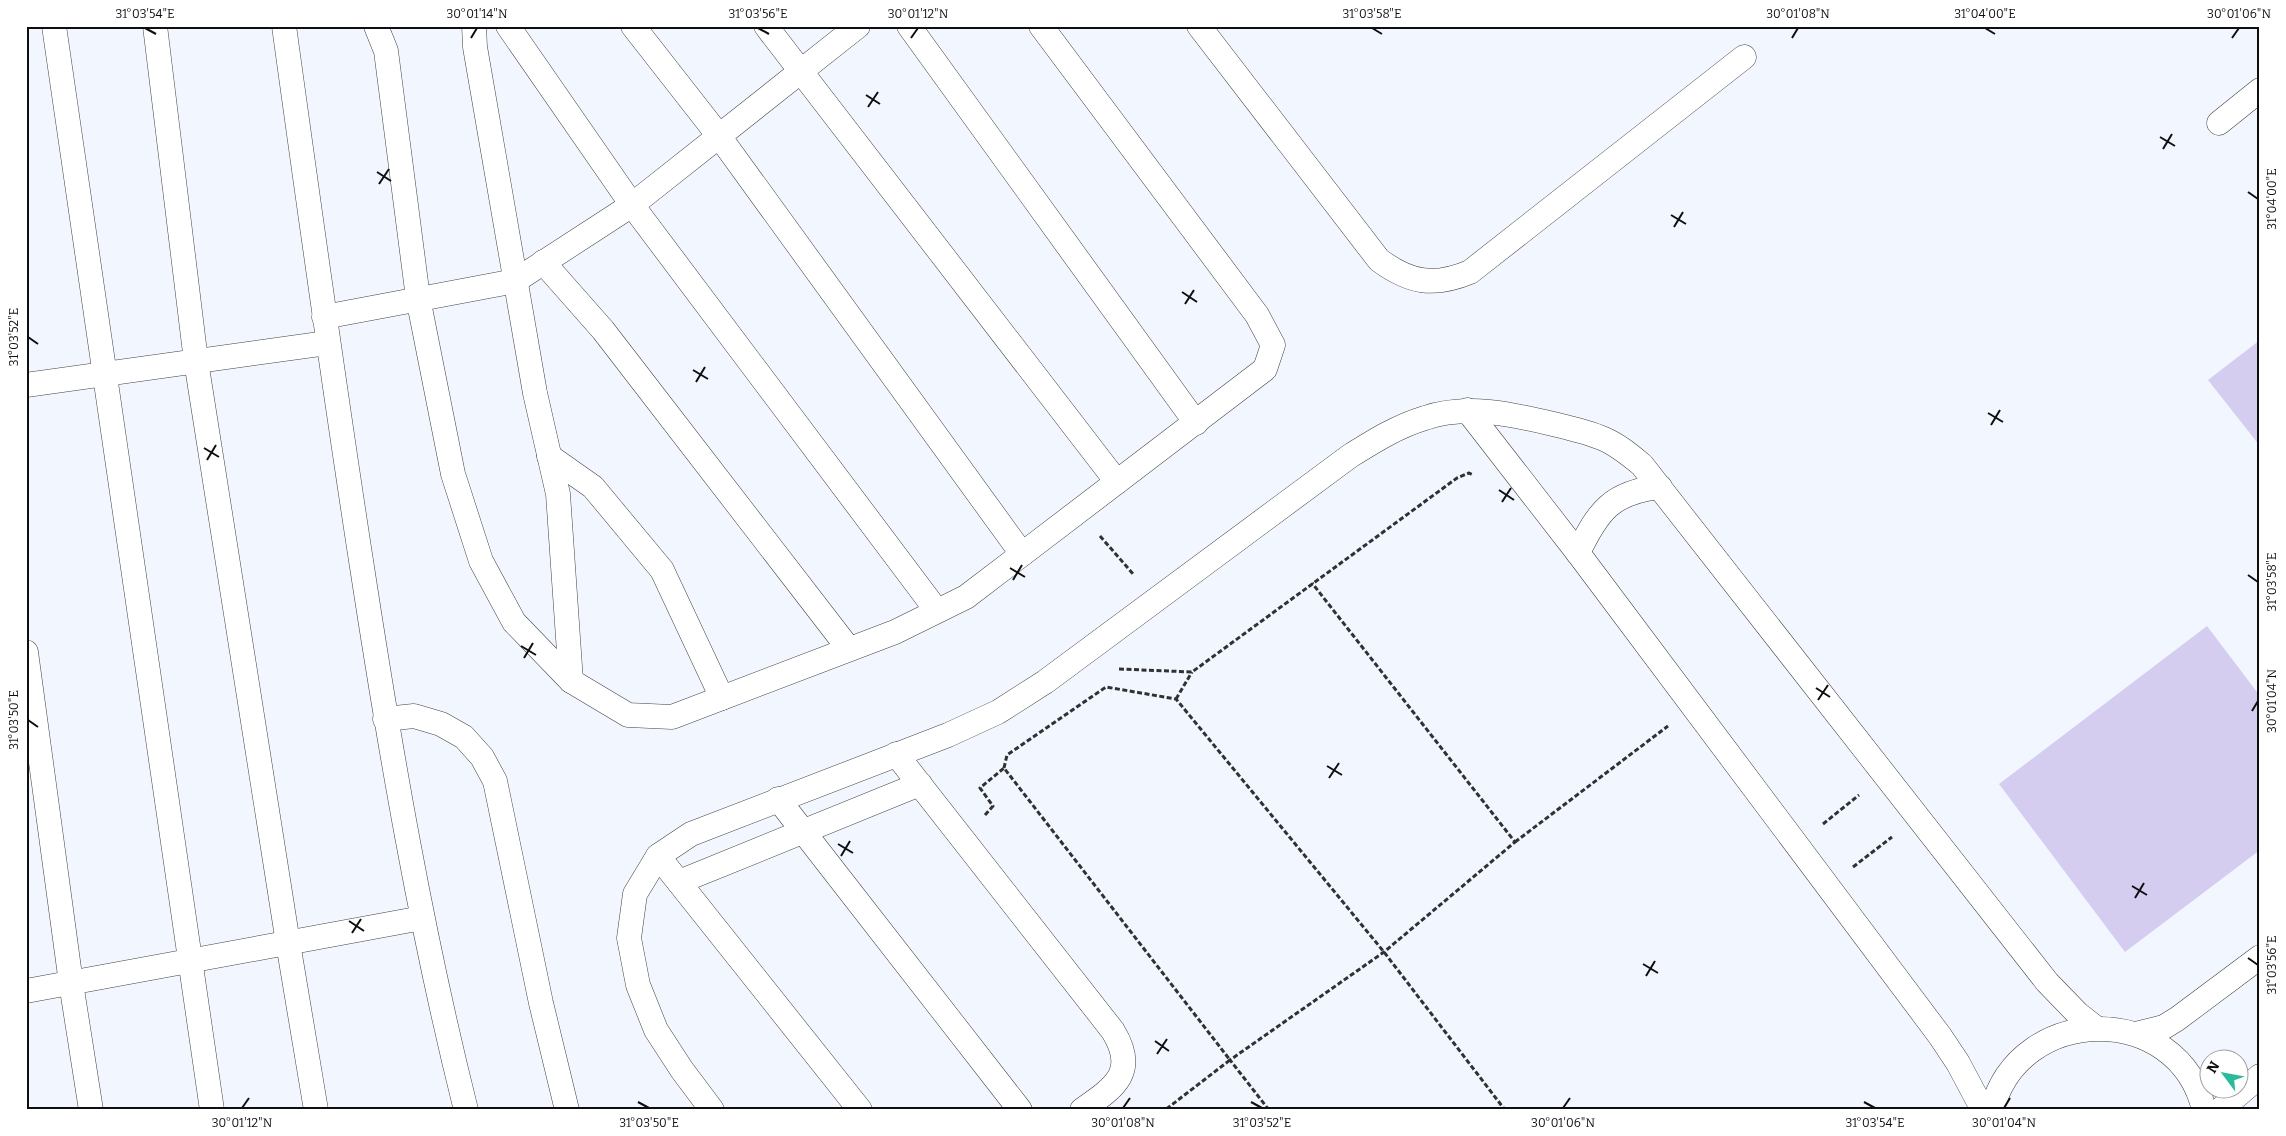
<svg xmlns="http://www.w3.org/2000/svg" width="2286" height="1136" viewBox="0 0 2286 1136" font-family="Bitter,serif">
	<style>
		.pitch { fill: #d4cdf0 }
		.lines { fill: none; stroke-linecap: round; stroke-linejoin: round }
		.service-casing { stroke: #424242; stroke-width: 25 }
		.path { stroke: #313131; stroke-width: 3; stroke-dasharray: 5 2.5; stroke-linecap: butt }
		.service { stroke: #fff; stroke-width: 24 }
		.ticks { fill: none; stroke: #0f0f0f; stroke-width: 2 }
		.neatline { fill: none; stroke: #0f0f0f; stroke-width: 2 }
		.ticks-label { font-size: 12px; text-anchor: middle; fill: #0f0f0f }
	</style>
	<rect width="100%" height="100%" fill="#f2f6fe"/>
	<g class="pitch">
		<path d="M 2260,340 L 2260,446 L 2208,380 Z"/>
		<path d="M 2207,626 L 2260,696 L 2260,850 L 2125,952 L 1999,784 Z"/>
	</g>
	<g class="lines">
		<defs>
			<g id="service">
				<path d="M 54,26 L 212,1110"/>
				<path d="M 155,26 L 196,361 L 288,943 L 316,1110"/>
				<path d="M 284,26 C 309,207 334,387 362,567 C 390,749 421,931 466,1110"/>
				<path d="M 376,26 L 386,51 L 418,298 L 453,474 L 481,561 L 514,622 L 571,681 L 628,715 L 672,717 L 895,632 L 966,597 L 1265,369 L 1273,345 L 1257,315 L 1041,26"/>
				<path d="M 474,26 L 475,47 L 535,393 L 558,494 L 571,681"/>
				<path d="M 508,26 L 632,205 L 937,611"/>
				<path d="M 633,26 L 719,136 L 1022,554"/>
				<path d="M 766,26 L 1117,482"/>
				<path d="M 909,26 L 1196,423"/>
				<path d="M 1199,26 L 1379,260 C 1410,283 1434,287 1470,272 L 1744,57"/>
				<path d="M 2219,123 L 2260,90"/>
				<path d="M 543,262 L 603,330 L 849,649"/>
				<path d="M 324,317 L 515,281 L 632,205 L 858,26"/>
				<path d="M 26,385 L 327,343"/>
				<path d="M 1467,410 L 1578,553 L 1940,1036 L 1958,1063 L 1983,1110"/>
				<path d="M 549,456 L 593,487 L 662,570 L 722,698"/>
				<path d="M 1578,553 C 1598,511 1612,492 1660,487"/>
				<path d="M 26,652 L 71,983 L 91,1110"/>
				<path d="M 385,719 L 414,716 L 441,724 L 464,737 L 482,757 L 495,781 L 541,1003 L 567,1110"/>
				<path d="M 896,754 L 1113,1031 C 1138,1072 1115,1087 1082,1110"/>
				<path d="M 778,799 L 1020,1110"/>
				<path d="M 658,856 L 860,1110"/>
				<path d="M 679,882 L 920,784"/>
				<path d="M 26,991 L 422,918"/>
				<path d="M 2136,1034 L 2164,1027 L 2177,1019 L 2260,957"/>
				<path d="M 712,1110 L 682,1070 L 656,1030 L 638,985 L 629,938 L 635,894 L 658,856 L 691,834 L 948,735 L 998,712 L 1045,682 L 1350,456 C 1374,441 1398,426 1425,418 C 1467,404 1511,414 1553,424 C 1570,428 1588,432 1604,439 C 1618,445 1630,455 1642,465 L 2047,982 L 2078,1014 L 2096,1028"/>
				<path d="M 1992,1110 C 2019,1003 2179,1001 2204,1110"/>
				<path d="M 2220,1110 L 2260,1076"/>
			</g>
		</defs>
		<use href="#service" class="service-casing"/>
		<g class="path">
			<path d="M 1100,536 L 1134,575"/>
			<path d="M 1119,669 L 1192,672 L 1457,478 L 1469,473 L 1473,475"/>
			<path d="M 1176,699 L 1192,672"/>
			<path d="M 1004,768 L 1007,755 L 1106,687 L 1176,699 L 1384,952 L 1505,1110"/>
			<path d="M 985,815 L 993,806 L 980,788 L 1004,768 L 1230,1060 L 1165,1110"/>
			<path d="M 1823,824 L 1859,795"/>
			<path d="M 1515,842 L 1668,726"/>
			<path d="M 1853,867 L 1892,837"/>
			<path d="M 1269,1110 L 1230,1060 L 1384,952 L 1515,842 L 1312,583"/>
		</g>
		<use href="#service" class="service"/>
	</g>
	<path class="ticks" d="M 145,28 L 156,34M 758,28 L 769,34M 1372,28 L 1382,34M 1985,28 L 1995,34M 471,38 L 477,28M 911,38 L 918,28M 1792,38 L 1798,28M 2232,38 L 2239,28M 866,95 L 880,104M 868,107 L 878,92M 2160,137 L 2175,146M 2163,149 L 2172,134M 377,172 L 391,181M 379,184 L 389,169M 2248,192 L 2258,199M 1671,215 L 1686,224M 1674,227 L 1683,212M 1182,292 L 1197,302M 1185,304 L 1194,290M 28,337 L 38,344M 693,370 L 708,379M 696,382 L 705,367M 1988,413 L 2003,422M 1991,425 L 2000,410M 204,448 L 219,457M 207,460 L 216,445M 1499,490 L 1514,500M 1502,502 L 1511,488M 1010,568 L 1025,577M 2248,575 L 2258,582M 1013,580 L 1022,565M 521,646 L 536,655M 524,658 L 533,643M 1816,688 L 1830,697M 1818,700 L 1828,685M 2252,711 L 2258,701M 28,720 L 38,727M 1327,766 L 1342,775M 1329,778 L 1339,763M 838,844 L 853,853M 841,856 L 850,841M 2132,886 L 2147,895M 2135,898 L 2144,883M 349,921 L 364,931M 352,933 L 361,919M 2248,958 L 2258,965M 1643,964 L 1658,973M 1646,976 L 1655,961M 1155,1041 L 1169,1051M 1157,1054 L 1167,1039M 638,1102 L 649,1108M 1251,1102 L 1262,1108M 1864,1102 L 1875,1108M 242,1108 L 249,1098M 1123,1108 L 1130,1098M 1563,1108 L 1570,1098M 2004,1108 L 2010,1098"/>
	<rect width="2286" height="1136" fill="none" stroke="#ffffff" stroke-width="55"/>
	<g transform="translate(2224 1074) rotate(302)"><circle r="24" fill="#ffffff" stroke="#9f9f9f"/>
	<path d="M0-4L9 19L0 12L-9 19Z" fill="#2cba9c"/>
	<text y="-8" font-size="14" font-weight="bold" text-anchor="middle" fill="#0f0f0f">N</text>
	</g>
	<rect x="28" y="28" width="2230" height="1080" class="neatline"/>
	<g class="ticks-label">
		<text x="145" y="18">31°03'54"E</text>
		<text x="477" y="18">30°01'14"N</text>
		<text x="758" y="18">31°03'56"E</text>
		<text x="918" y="18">30°01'12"N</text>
		<text x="1372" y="18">31°03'58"E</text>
		<text x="1798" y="18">30°01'08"N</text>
		<text x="1985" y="18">31°04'00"E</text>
		<text x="2239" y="18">30°01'06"N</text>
		<text transform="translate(2272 199) rotate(-90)" y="4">31°04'00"E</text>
		<text transform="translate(14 337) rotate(-90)" y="4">31°03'52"E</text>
		<text transform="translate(2272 582) rotate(-90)" y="4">31°03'58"E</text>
		<text transform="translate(2272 701) rotate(-90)" y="4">30°01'04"N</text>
		<text transform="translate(14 720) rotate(-90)" y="4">31°03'50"E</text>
		<text transform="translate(2272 965) rotate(-90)" y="4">31°03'56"E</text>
		<text x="242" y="1127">30°01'12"N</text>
		<text x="649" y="1127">31°03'50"E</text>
		<text x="1123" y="1127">30°01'08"N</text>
		<text x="1262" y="1127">31°03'52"E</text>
		<text x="1563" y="1127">30°01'06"N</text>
		<text x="1875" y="1127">31°03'54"E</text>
		<text x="2004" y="1127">30°01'04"N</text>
	</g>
</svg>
